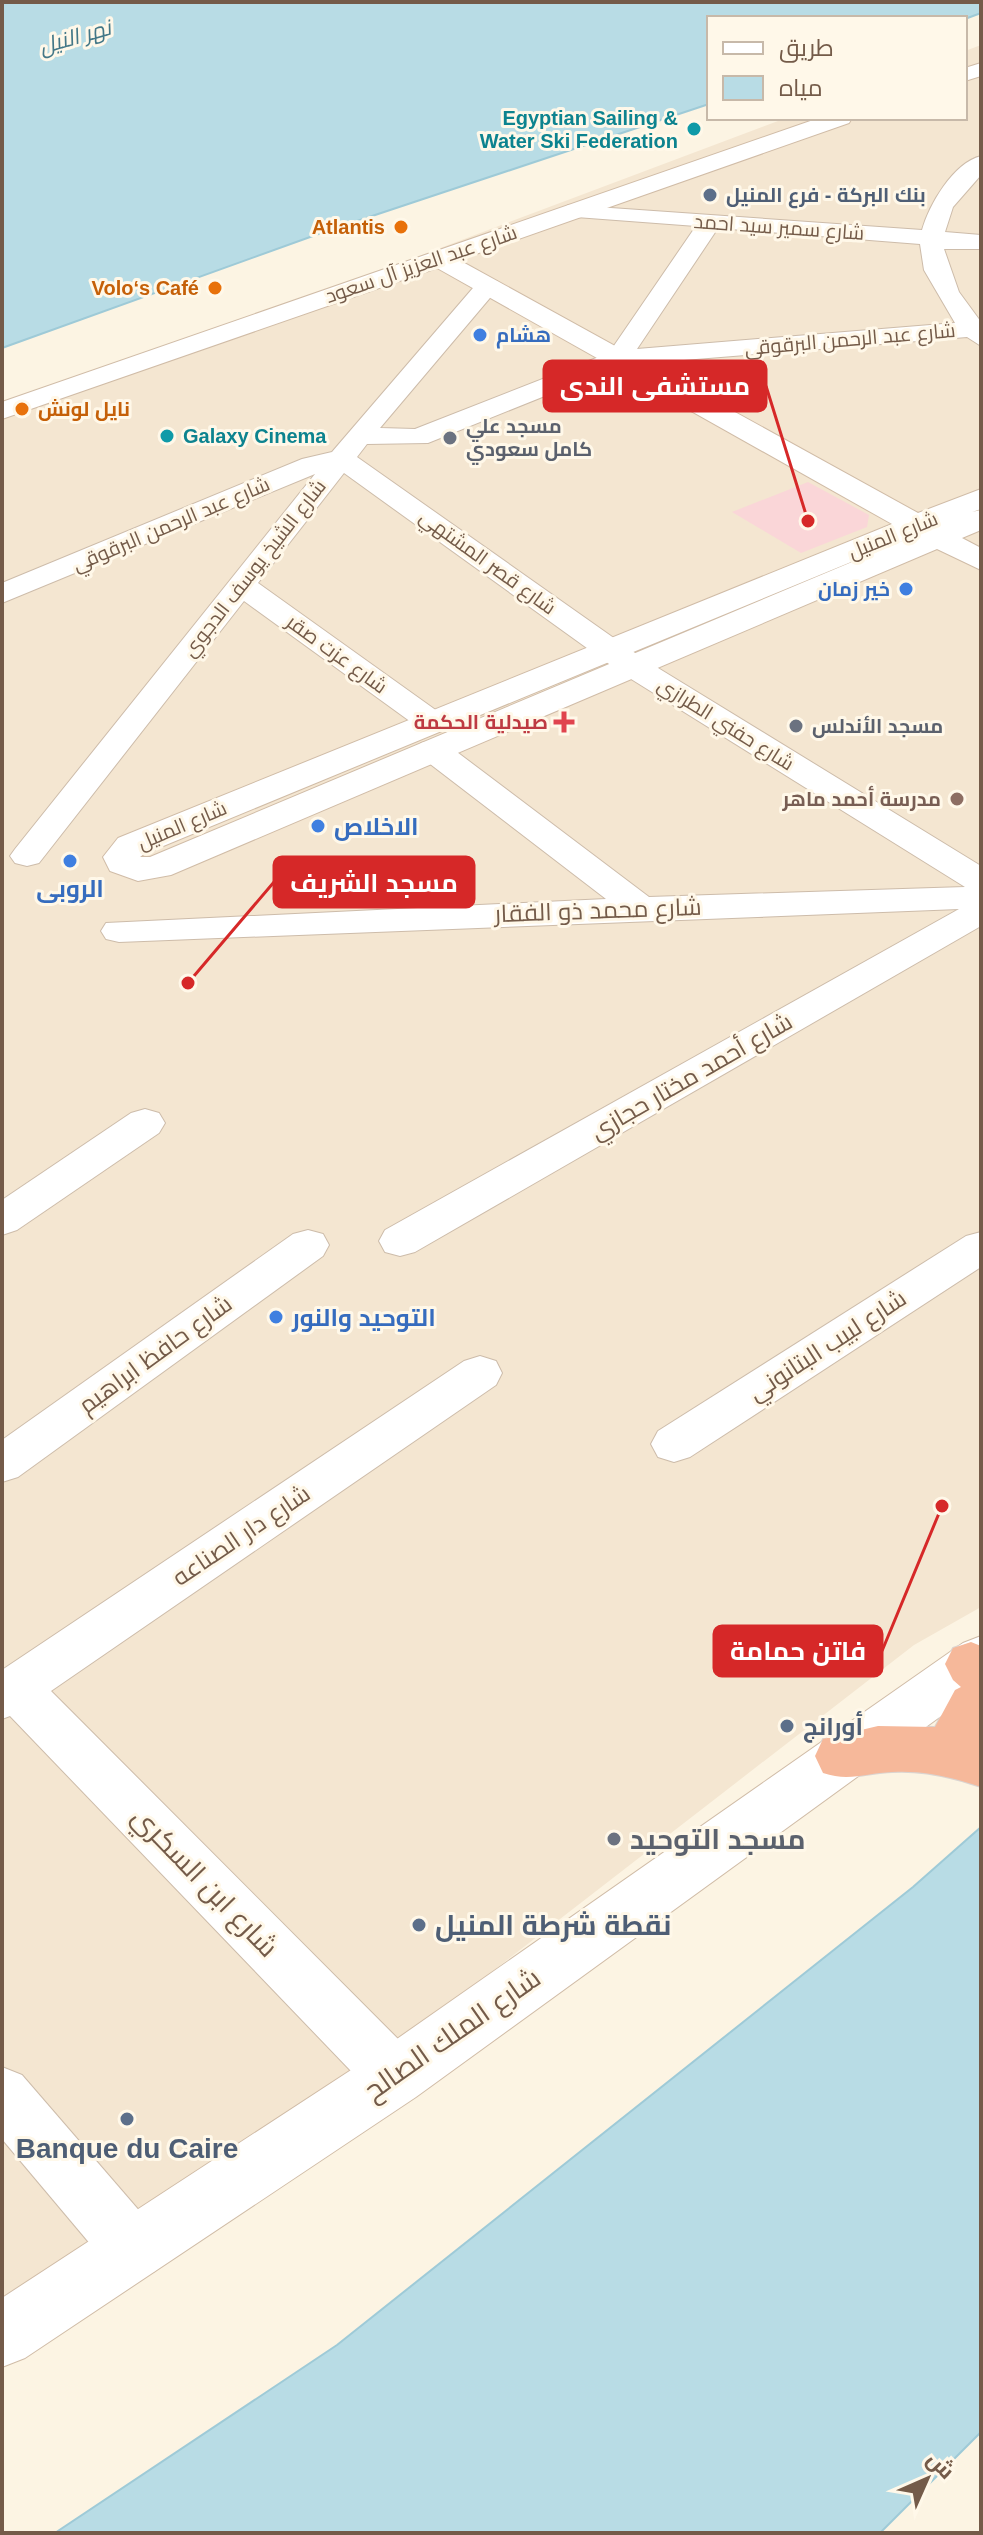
<svg xmlns="http://www.w3.org/2000/svg" width="983" height="2535" viewBox="0 0 983 2535" font-family="Arial,Cairo,sans-serif">
	<style>
		.residential { fill: #f4e6d1 }
		.medical { fill: #fad6d8 }
		.water { fill: #b8dce5; stroke: #9ecad7; stroke-width: 2 }
		.lines { fill: none; stroke-linecap: round; stroke-linejoin: round }
		.street-casing { stroke: #cdbcaa; stroke-width: 2 }
		.secondary-casing { stroke: #d0bca7; stroke-width: 2 }
		.highway-casing { stroke: #dbd4d0; stroke-width: 2 }
		.street { fill: #fff; fill-rule: evenodd }
		.secondary { fill: #fff; fill-rule: evenodd }
		.highway { fill: #f6b89a; fill-rule: evenodd }
		.culture-dot { fill: #0f9aa8; stroke: #fff8e9; stroke-width: 3 }
		.service-dot { fill: #5c6f8a; stroke: #fff8e9; stroke-width: 3 }
		.food-dot { fill: #e8710a; stroke: #fff8e9; stroke-width: 3 }
		.shop-dot { fill: #3f7fe0; stroke: #fff8e9; stroke-width: 3 }
		.worship-dot { fill: #6b7280; stroke: #fff8e9; stroke-width: 3 }
		.health-dot { fill: #e0444e; stroke: #fff8e9; stroke-width: 3 }
		.education-dot { fill: #8d6e63; stroke: #fff8e9; stroke-width: 3 }
		.labels { text-anchor: middle; dominant-baseline: central; stroke-width: 6; stroke-linejoin: round; paint-order: stroke }
		.far-culture-label { font-size: 20px; font-weight: bold; fill: #0d838f; stroke: #fff8e9; text-anchor: end }
		.far-service-label { font-size: 20px; font-weight: bold; fill: #4e5e75; stroke: #fff8e9; text-anchor: start }
		.far-food-label { font-size: 20px; font-weight: bold; fill: #c56008; stroke: #fff8e9; text-anchor: end }
		.far-street-label { font-size: 20px; fill: #745b49; stroke: #fff8e9 }
		.far-shop-label { font-size: 20px; font-weight: bold; fill: #366cbe; stroke: #fff8e9; text-anchor: start }
		.far-worship-label { font-size: 20px; font-weight: bold; fill: #5b616d; stroke: #fff8e9; text-anchor: start }
		.far-health-label { font-size: 20px; font-weight: bold; fill: #be3a42; stroke: #fff8e9; text-anchor: end }
		.far-education-label { font-size: 20px; font-weight: bold; fill: #785e54; stroke: #fff8e9; text-anchor: end }
		.far-water-label { font-size: 22px; font-style: italic; fill: #437787; stroke: #fff8e9 }
		.shop-label { font-size: 24px; font-weight: bold; fill: #366cbe; stroke: #fff8e9; text-anchor: start }
		.street-label { font-size: 24px; fill: #745b49; stroke: #fff8e9 }
		.service-label { font-size: 24px; font-weight: bold; fill: #4e5e75; stroke: #fff8e9; text-anchor: start }
		.near-worship-label { font-size: 28px; font-weight: bold; fill: #5b616d; stroke: #fff8e9; text-anchor: start }
		.near-street-label { font-size: 28px; fill: #745b49; stroke: #fff8e9 }
		.near-service-label { font-size: 28px; font-weight: bold; fill: #4e5e75; stroke: #fff8e9; text-anchor: start }
		.leader { fill: none; stroke: #d62828; stroke-width: 3 }
		.callout-dot { fill: #d62828; stroke: #fff8e9; stroke-width: 3 }
		.callout { fill: #d62828; stroke: #d62828; stroke-width: 3 }
		.callout-label { font-size: 26px; text-anchor: middle; font-weight: bold; fill: #fff }
	</style>
	<rect width="100%" height="100%" fill="#fcf4e3"/>
	<path class="residential" d="M 981,45 L 981,1607 L 914,1645 L 2,2351 L 2,413 L 786,118 L 965,118 L 965,51 Z"/>
	<path class="medical" d="M 808,482 L 869,515 L 867,527 L 801,553 L 732,512 Z"/>
	<g class="water">
		<path d="M 2,2 L 981,2 L 981,13 L 965,19 L 709,18 L 709,104 L 324,232 L 2,348 Z"/>
		<path d="M 981,1827 L 981,2432 L 880,2533 L 55,2533 L 337,2345 L 913,1887 Z"/>
	</g>
	<g class="lines">
		<defs>
			<g id="street">
				<path d="M 981,156 L 981,175 L 953,207 L 945,232 L 981,235 L 981,249 L 944,249 L 959,292 L 981,322 L 981,346 L 967,337 L 622,365 L 428,443 L 367,444 L 357,457 L 645,660 L 981,866 L 981,926 L 415,1252 L 400,1256 L 385,1252 L 379,1241 L 385,1230 L 959,909 L 119,942 L 106,939 L 101,931 L 106,923 L 606,899 L 421,757 L 417,750 L 421,743 L 433,740 L 445,743 L 649,897 L 965,887 L 623,674 L 344,473 L 258,583 L 444,716 L 449,723 L 444,730 L 433,733 L 422,730 L 244,601 L 39,863 L 27,866 L 15,863 L 10,856 L 15,849 L 315,474 L 2,603 L 2,583 L 302,459 L 332,452 L 479,281 L 497,281 L 500,286 L 380,428 L 415,429 L 609,353 L 696,226 L 576,217 L 564,210 L 568,205 L 922,230 C 929,205 953,163 981,156 ZM 718,228 L 920,244 L 924,270 L 955,323 L 637,349 Z"/>
				<path d="M 145,1109 L 159,1113 L 165,1123 L 159,1133 L 17,1230 L 2,1235 L 2,1200 L 131,1113 Z"/>
				<path d="M 308,1230 L 323,1234 L 329,1245 L 323,1256 L 18,1477 L 2,1482 L 2,1440 L 293,1234 Z"/>
				<path d="M 981,1232 L 981,1267 L 690,1457 L 674,1462 L 658,1457 L 651,1444 L 658,1431 L 966,1236 Z"/>
				<path d="M 480,1356 L 496,1361 L 502,1373 L 496,1385 L 51,1691 L 415,2056 L 423,2076 L 415,2096 L 395,2104 L 375,2096 L 10,1716 L 2,1719 L 2,1670 L 464,1361 Z"/>
				<path d="M 2,2067 L 22,2075 L 155,2229 L 164,2250 L 155,2271 L 134,2280 L 113,2271 L 2,2139 Z"/>
			</g>
			<g id="secondary">
				<path d="M 981,63 L 981,76 L 965,81 L 965,68 Z"/>
				<path d="M 819,118 L 852,118 L 849,123 L 459,260 L 918,513 L 981,489 L 981,509 L 972,512 L 981,510 L 981,530 L 962,538 L 981,548 L 981,570 L 937,549 L 171,875 L 138,881 L 110,871 L 103,857 L 118,838 L 892,524 L 437,268 L 2,419 L 2,402 ZM 914,536 L 150,857 L 140,857 L 144,854 Z"/>
				<path d="M 981,1636 L 981,1687 L 416,2097 L 25,2358 L 2,2367 L 2,2298 L 374,2055 L 963,1643 Z"/>
			</g>
			<path id="highway" d="M 971,1642 L 981,1646 L 981,1787 C 952,1777 923,1770 892,1772 C 866,1773 849,1782 823,1773 L 815,1756 L 823,1739 L 878,1726 L 935,1727 L 955,1690 L 961,1687 L 953,1680 L 945,1664 L 953,1648 Z"/>
		</defs>
		<use href="#street" class="street-casing"/>
		<use href="#secondary" class="secondary-casing"/>
		<use href="#highway" class="highway-casing"/>
		<use href="#street" class="street"/>
		<use href="#secondary" class="secondary"/>
		<use href="#highway" class="highway"/>
	</g>
	<g class="culture-dot">
		<circle cx="694" cy="129" r="8"/>
		<circle cx="167" cy="436" r="8"/>
	</g>
	<g class="service-dot">
		<circle cx="710" cy="195" r="8"/>
		<circle cx="787" cy="1726" r="8"/>
		<circle cx="419" cy="1925" r="8"/>
		<circle cx="127" cy="2119" r="8"/>
	</g>
	<g class="food-dot">
		<circle cx="401" cy="227" r="8"/>
		<circle cx="215" cy="288" r="8"/>
		<circle cx="22" cy="409" r="8"/>
	</g>
	<g class="shop-dot">
		<circle cx="480" cy="335" r="8"/>
		<circle cx="906" cy="589" r="8"/>
		<circle cx="318" cy="826" r="8"/>
		<circle cx="70" cy="861" r="8"/>
		<circle cx="276" cy="1317" r="8"/>
	</g>
	<g class="worship-dot">
		<circle cx="450" cy="438" r="8"/>
		<circle cx="796" cy="726" r="8"/>
		<circle cx="614" cy="1839" r="8"/>
	</g>
	<path class="health-dot" d="M560 710h8v8h8v8h-8v8h-8v-8h-8v-8h8z"/>
	<circle class="education-dot" cx="957" cy="799" r="8"/>
	<g class="labels">
		<g class="far-culture-label">
			<text x="678" y="118">Egyptian Sailing &amp;<tspan x="678" dy="23">Water Ski Federation</tspan></text>
			<text x="183" y="436" text-anchor="start">Galaxy Cinema</text>
		</g>
		<g class="far-service-label">
			<text x="726" y="195">بنك البركة - فرع المنيل</text>
		</g>
		<g class="far-food-label">
			<text x="385" y="227">Atlantis</text>
			<text x="199" y="288">Volo‘s Café</text>
			<text x="38" y="409" text-anchor="start">نايل لونش</text>
		</g>
		<g class="far-street-label">
			<text transform="translate(779 227) rotate(4)">شارع سمير سيد احمد</text>
			<text transform="translate(421 264) rotate(-19)">شارع عبد العزيز آل سعود</text>
			<text transform="translate(850 339) rotate(-5)">شارع عبد الرحمن البرقوقي</text>
			<text transform="translate(171 524) rotate(-23)">شارع عبد الرحمن البرقوقي</text>
			<text transform="translate(893 535) rotate(-22)">شارع المنيل</text>
			<text transform="translate(488 562) rotate(36)">شارع قصر المشتهي</text>
			<text transform="translate(254 568) rotate(-52)">شارع الشيخ يوسف الدجوي</text>
			<text transform="translate(337 654) rotate(36)">شارع عزت صقر</text>
			<text transform="translate(726 724) rotate(32)">شارع حفني الطرازي</text>
			<text transform="translate(182 825) rotate(-23)">شارع المنيل</text>
		</g>
		<g class="far-shop-label">
			<text x="496" y="335">هشام</text>
			<text x="890" y="589" text-anchor="end">خير زمان</text>
		</g>
		<g class="far-worship-label">
			<text x="466" y="426">مسجد علي<tspan x="466" dy="23">كامل سعودي</tspan></text>
			<text x="812" y="726">مسجد الأندلس</text>
		</g>
		<g class="far-health-label">
			<text x="548" y="722">صيدلية الحكمة</text>
		</g>
		<g class="far-education-label">
			<text x="941" y="799">مدرسة أحمد ماهر</text>
		</g>
		<g class="far-water-label">
			<text transform="translate(75 37) rotate(-16)">نهر النيل</text>
		</g>
		<g class="shop-label">
			<text x="334" y="826">الاخلاص</text>
			<text x="70" y="888" text-anchor="middle">الروبى</text>
			<text x="292" y="1317">التوحيد والنور</text>
		</g>
		<g class="street-label">
			<text transform="translate(598 910) rotate(-2)">شارع محمد ذو الفقار</text>
			<text transform="translate(691 1076) rotate(-30)">شارع أحمد مختار حجازي</text>
			<text transform="translate(827 1345) rotate(-33)">شارع لبيب البتانوني</text>
			<text transform="translate(155 1354) rotate(-36)">شارع حافظ ابراهيم</text>
			<text transform="translate(241 1535) rotate(-34)">شارع دار الصناعه</text>
		</g>
		<g class="service-label">
			<text x="803" y="1726">أورانج</text>
		</g>
		<g class="near-worship-label">
			<text x="630" y="1839">مسجد التوحيد</text>
		</g>
		<g class="near-street-label">
			<text transform="translate(205 1882) rotate(46)">شارع ابن السكري</text>
			<text transform="translate(452 2034) rotate(-35)">شارع الملك الصالح</text>
		</g>
		<g class="near-service-label">
			<text x="435" y="1925">نقطة شرطة المنيل</text>
			<text x="127" y="2148" text-anchor="middle">Banque du Caire</text>
		</g>
	</g>
	<path class="leader" d="M808 521L766 386M188 983L274 882M942 1506L882 1651"/>
	<g class="callout-dot">
		<circle cx="808" cy="521" r="8"/>
		<circle cx="188" cy="983" r="8"/>
		<circle cx="942" cy="1506" r="8"/>
	</g>
	<g class="callout">
		<rect x="544" y="361" width="222" height="50" rx="8"/>
		<rect x="274" y="857" width="200" height="50" rx="8"/>
		<rect x="714" y="1626" width="168" height="50" rx="8"/>
	</g>
	<g class="callout-label">
		<text x="655" y="395">مستشفى الندى</text>
		<text x="374" y="892">مسجد الشريف</text>
		<text x="798" y="1660">فاتن حمامة</text>
	</g>
	<rect width="983" height="2535" fill="none" stroke="#745b49" stroke-width="8"/>
	<rect x="707" y="16" width="260" height="104" fill="#fff8e9" stroke="#c7b9a9" stroke-width="2"/>
	<rect x="723" y="42" width="40" height="12" fill="#ffffff" stroke="#c7b9a9" stroke-width="2"/>
	<text x="779" y="56" font-size="24" fill="#745b49">طريق</text>
	<rect x="723" y="76" width="40" height="24" fill="#b8dce5" stroke="#c7b9a9" stroke-width="2"/>
	<text x="779" y="96" font-size="24" fill="#745b49">مياه</text>
	<g transform="translate(927 2479) rotate(45)" stroke="#fff8e9" stroke-width="6" paint-order="stroke">
	<path d="M0-6L14 30L0 20L-14 30Z" fill="#745b49"/>
	<text y="-12" font-size="22" font-weight="bold" text-anchor="middle" fill="#745b49">ش</text>
	</g>
</svg>
